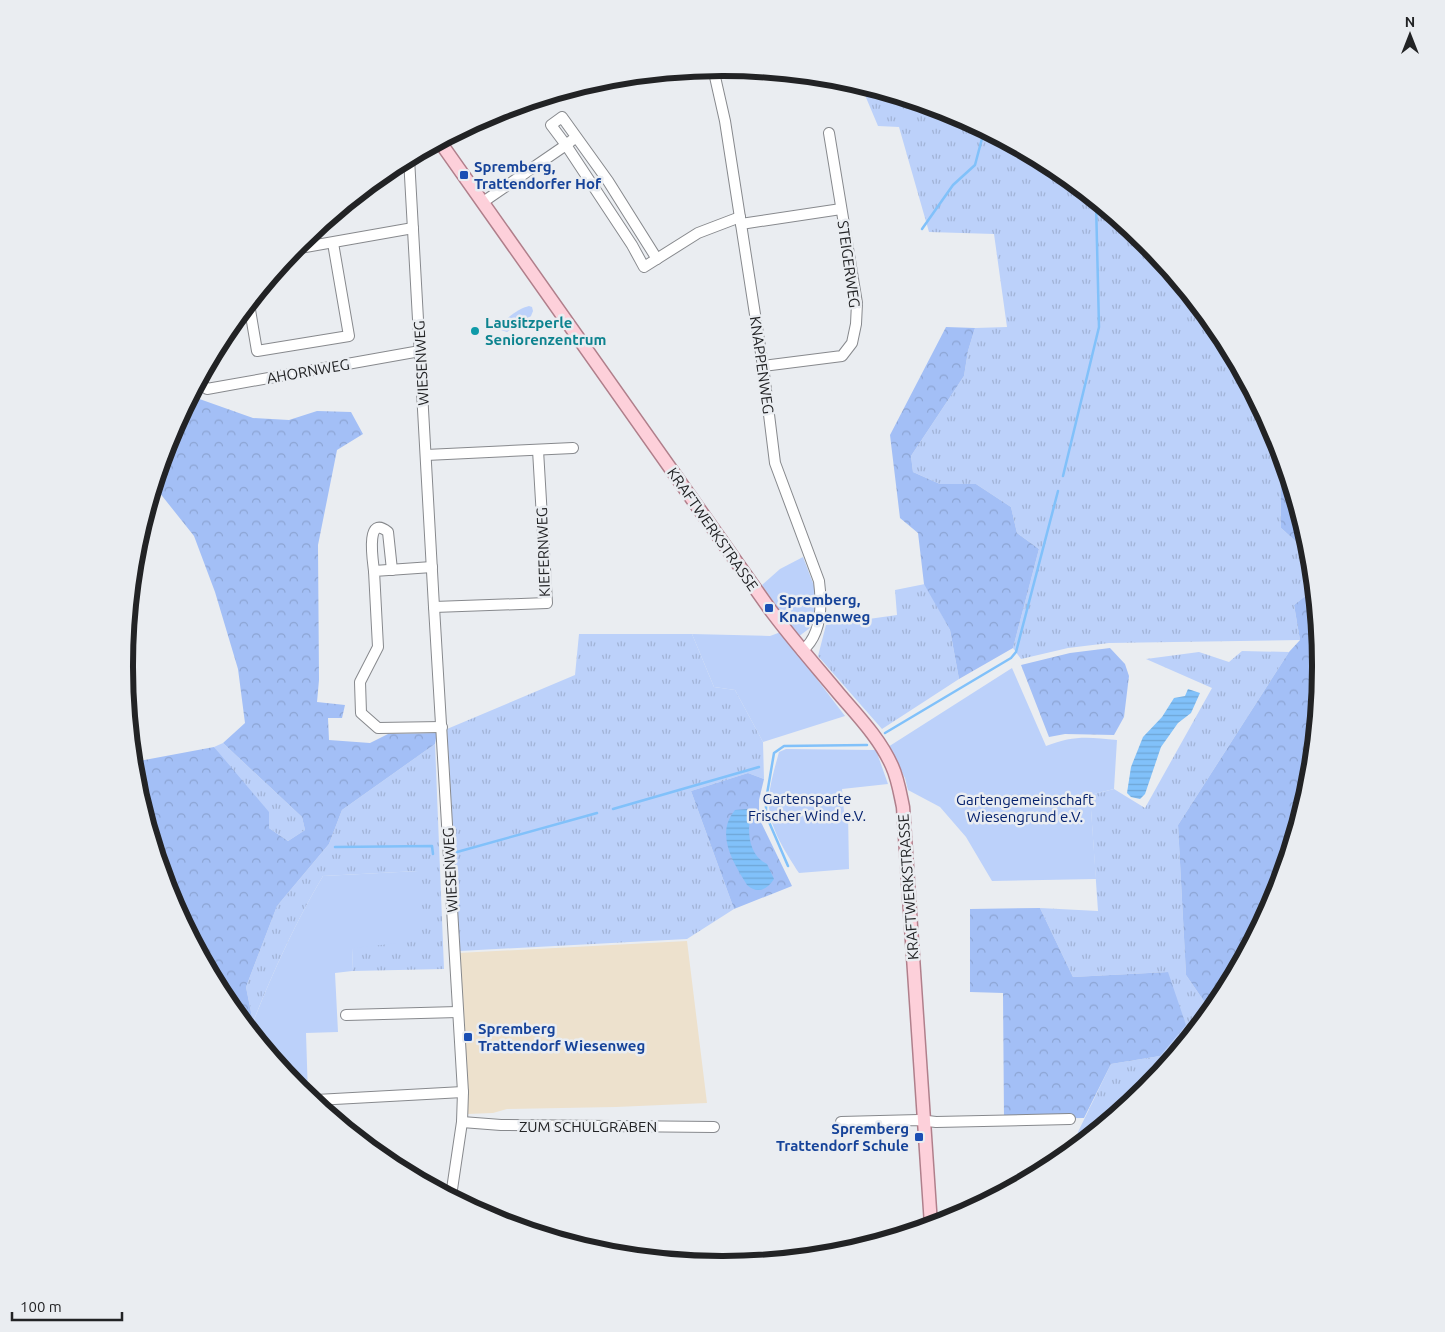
<svg xmlns="http://www.w3.org/2000/svg" width="1445" height="1332" viewBox="0 0 1445 1332" font-family="Ubuntu,sans-serif">
	<style>
		.commercial { fill: #ede1cd }
		.grass { fill: url(#grass-tufts) }
		.forest { fill: url(#forest-crowns) }
		.garden { fill: #bcd1fa }
		.water { fill: url(#water-rules) }
		.lines { fill: none; stroke-linecap: round; stroke-linejoin: round }
		.stream { stroke: #81c1fa; stroke-width: 2.5 }
		.minor-casing { stroke: #87898d; stroke-width: 12 }
		.major-casing { stroke: #b07f8b; stroke-width: 15 }
		.minor { stroke: #fff; stroke-width: 10 }
		.major { stroke: #fdd0da; stroke-width: 12 }
		.transit-dot { fill: #1a4fb4; stroke: #eaedf1; stroke-width: 2 }
		.culture-dot { fill: #0f9aa8; stroke: #eaedf1; stroke-width: 2 }
		.labels { text-anchor: middle; dominant-baseline: central; stroke-width: 5; stroke-linejoin: round; paint-order: stroke }
		.transit-label { font-size: 15px; font-weight: bold; fill: #164399; stroke: #eaedf1; text-anchor: start }
		.street-label { font-size: 15px; fill: #222325; stroke: #eaedf1 }
		.culture-label { font-size: 15px; font-weight: bold; fill: #0d838f; stroke: #eaedf1; text-anchor: start }
		.park-label { font-size: 15px; fill: #05226e; stroke: #eaedf1 }
		.rim { fill: none; stroke: #222325; stroke-width: 6 }
	</style>
	<defs>
		<pattern id="grass-tufts" width="24" height="20" patternUnits="userSpaceOnUse" patternTransform="scale(1.25)"><rect width="24" height="20" fill="#bcd1fa"/><path d="M3 7l-1-3M5 7V3M7 7l1-3M15 17l-1-3M17 17v-4M19 17l1-3" fill="none" stroke="#a1b3d6"/></pattern>
		<pattern id="forest-crowns" width="20" height="18" patternUnits="userSpaceOnUse" patternTransform="scale(1.25)"><rect width="20" height="18" fill="#a3bff6"/><path d="M2 6a3 3 0 1 1 6 0M12 15a3 3 0 1 1 6 0" fill="none" stroke="#8ca4d3"/></pattern>
		<pattern id="water-rules" width="6" height="5" patternUnits="userSpaceOnUse" patternTransform="scale(1.25)"><rect width="6" height="5" fill="#81c1fa"/><path d="M0 2.5h6" fill="none" stroke="#6fa6d6"/></pattern>
	</defs>
	<rect width="100%" height="100%" fill="#eaedf1"/>
	<path class="commercial" d="M 687,941 L 707,1103 L 616,1107 L 507,1109 L 493,1113 L 467,1114 L 458,953 Z"/>
	<g class="grass">
		<path d="M 863,86 L 952,113 L 1055,169 L 1146,243 L 1220,334 L 1276,437 L 1280,451 L 1281,528 L 1300,545 L 1309,546 L 1310,550 L 1313,590 L 1294,605 L 1300,640 L 1109,643 L 1068,648 L 1021,659 L 1013,648 L 1039,549 L 1017,533 L 1011,507 L 976,484 L 940,484 L 913,472 L 911,456 L 964,376 L 968,351 L 975,328 L 1007,327 L 994,234 L 929,232 L 899,127 L 878,126 L 862,88 Z"/>
		<path d="M 529,306 L 532,307 L 533,311 L 531,316 L 507,332 L 501,330 L 501,326 C 505,318 520,308 529,306 Z"/>
		<path d="M 925,584 L 950,630 L 959,679 L 882,729 L 818,656 L 826,625 L 897,615 L 895,590 Z"/>
		<path d="M 579,634 L 692,634 L 714,687 L 735,690 L 763,742 L 764,779 L 748,773 L 691,791 L 734,909 L 687,939 L 460,951 L 447,729 L 575,675 Z"/>
		<path d="M 1242,651 L 1289,652 L 1178,825 L 1186,975 L 1210,1010 L 1145,1089 L 1076,1146 L 1078,1132 L 1111,1064 L 1160,1056 L 1168,972 L 1073,977 L 1040,908 L 1098,911 L 1090,795 L 1114,789 L 1145,808 L 1212,688 L 1146,659 L 1199,652 L 1229,662 Z"/>
		<path d="M 223,743 L 302,817 L 305,830 L 288,841 L 269,828 L 214,747 Z"/>
		<path d="M 435,744 L 444,969 L 352,971 L 353,947 L 418,871 L 323,876 C 295,923 273,972 253,1022 L 246,987 L 277,906 L 329,844 L 342,810 Z"/>
	</g>
	<g class="forest">
		<path d="M 946,327 L 975,328 L 968,351 L 964,376 L 911,456 L 913,472 L 940,484 L 976,484 L 1011,507 L 1017,533 L 1039,549 L 1013,648 L 959,679 L 950,630 L 924,584 L 918,533 L 900,518 L 890,435 Z"/>
		<path d="M 191,396 L 253,418 L 289,420 L 317,411 L 351,412 L 363,434 L 337,450 L 318,545 L 319,680 L 317,702 L 345,705 L 342,718 L 328,718 L 329,740 L 370,743 L 388,734 L 437,733 L 435,744 L 342,810 L 329,844 L 277,906 L 246,987 L 253,1022 L 250,1030 L 225,998 L 169,895 L 135,782 L 133,761 L 139,761 L 214,747 L 269,812 L 269,828 L 288,841 L 305,830 L 302,817 L 223,743 L 245,723 L 238,669 L 215,592 L 194,536 L 155,487 L 170,437 Z"/>
		<path d="M 1280,451 L 1309,546 L 1300,545 L 1281,528 Z"/>
		<path d="M 1313,590 L 1321,666 L 1309,783 L 1296,826 L 1276,867 L 1261,921 L 1220,999 L 1210,1010 L 1186,975 L 1178,825 L 1289,652 L 1300,640 L 1294,605 Z"/>
		<path d="M 1110,648 L 1125,664 L 1129,676 L 1124,717 L 1114,735 L 1065,734 L 1049,737 L 1021,665 L 1070,653 Z"/>
		<path d="M 748,773 L 764,779 L 759,800 L 759,818 L 792,886 L 734,909 L 691,791 Z"/>
		<path d="M 1040,908 L 1073,977 L 1168,972 L 1186,1025 L 1160,1056 L 1111,1064 L 1084,1118 L 1004,1119 L 1003,993 L 970,992 L 970,909 Z"/>
	</g>
	<g class="garden">
		<path d="M 803,557 L 818,596 L 815,624 L 798,637 L 762,585 L 780,569 Z"/>
		<path d="M 781,632 L 845,716 L 763,742 L 735,690 L 714,687 L 692,634 L 770,636 Z"/>
		<path d="M 1012,668 L 1046,746 C 1073,735 1089,737 1117,740 L 1114,789 L 1090,795 L 1096,879 L 992,881 L 966,837 L 940,807 L 908,790 L 905,778 L 888,747 Z"/>
		<path d="M 786,749 L 876,750 L 888,784 L 842,789 L 844,812 L 848,812 L 849,869 L 799,873 C 785,851 767,825 769,798 C 770,783 775,767 779,752 Z"/>
		<path d="M 418,871 L 418,941 L 353,948 L 352,971 L 335,973 L 338,1032 L 306,1033 L 308,1096 L 299,1089 L 250,1030 C 271,976 294,925 323,876 Z"/>
	</g>
	<g class="water">
		<path d="M 1188,689 L 1200,693 L 1191,713 L 1178,723 L 1161,747 L 1145,794 L 1140,799 L 1131,797 L 1127,793 L 1131,767 L 1143,737 L 1162,717 L 1174,698 L 1185,696 Z"/>
		<path d="M 748,809 C 752,817 749,822 749,829 C 749,844 754,858 767,864 L 774,879 C 767,890 757,894 747,885 C 733,862 715,834 735,810 Z"/>
		<path d="M 1296,826 L 1275,895 L 1261,921 L 1276,867 Z"/>
	</g>
	<g class="lines">
		<g class="stream">
			<path d="M 922,229 L 953,185 L 975,165 L 984,131"/>
			<path d="M 1063,476 L 1099,327 L 1096,202"/>
			<path d="M 885,733 L 1011,658 L 1016,652 L 1058,491"/>
			<path d="M 613,809 L 759,767"/>
			<path d="M 335,847 L 432,846 L 433,854"/>
			<path d="M 457,852 L 597,813"/>
			<path d="M 788,866 L 766,815 L 766,800 L 774,753 L 784,746 L 867,745"/>
		</g>
		<defs>
			<g id="minor">
				<path d="M 713,68 L 725,121 L 741,224 L 763,366 L 775,463 L 819,581 C 822,604 822,635 802,651"/>
				<path d="M 576,137 L 566,145 L 551,125 L 562,117 L 608,181 L 657,259"/>
				<path d="M 409,158 L 434,607 L 463,1092 L 462,1122 L 451,1196"/>
				<path d="M 483,202 L 566,145 L 632,245 L 644,267 L 698,233 L 740,217"/>
				<path d="M 741,224 L 841,209"/>
				<path d="M 294,249 L 413,228"/>
				<path d="M 249,304 L 257,351 L 349,336 L 333,243"/>
				<path d="M 763,366 L 842,356 L 852,343 L 856,324 L 857,303 L 829,133"/>
				<path d="M 199,381 L 207,389 L 420,351"/>
				<path d="M 426,455 L 573,448"/>
				<path d="M 432,567 L 374,571 L 378,647 L 360,682 L 361,713 L 378,728 L 442,727"/>
				<path d="M 374,571 C 373,562 365,513 388,532 L 392,570"/>
				<path d="M 434,607 L 547,603 L 538,450"/>
				<path d="M 346,1015 L 458,1012"/>
				<path d="M 316,1100 L 463,1092"/>
				<path d="M 462,1122 L 501,1125 L 714,1127"/>
				<path d="M 841,1122 L 919,1120 L 936,1122 L 1070,1119"/>
			</g>
			<path id="major" d="M 440,142 L 769,608 C 791,638 816,666 840,695 C 859,717 880,739 892,766 C 898,779 900,793 903,807 L 931,1225"/>
		</defs>
		<use href="#minor" class="minor-casing"/>
		<use href="#major" class="major-casing"/>
		<use href="#minor" class="minor"/>
		<use href="#major" class="major"/>
	</g>
	<g class="transit-dot">
		<rect x="459" y="170" width="10" height="10" rx="2.5"/>
		<rect x="764" y="603" width="10" height="10" rx="2.5"/>
		<rect x="463" y="1032" width="10" height="10" rx="2.5"/>
		<rect x="914" y="1132" width="10" height="10" rx="2.5"/>
	</g>
	<circle class="culture-dot" cx="475" cy="331" r="5"/>
	<g class="labels">
		<g class="transit-label">
			<text x="474" y="166">Spremberg,<tspan x="474" dy="17">Trattendorfer Hof</tspan></text>
			<text x="779" y="599">Spremberg,<tspan x="779" dy="17">Knappenweg</tspan></text>
			<text x="478" y="1028">Spremberg<tspan x="478" dy="17">Trattendorf Wiesenweg</tspan></text>
			<text x="909" y="1128" text-anchor="end">Spremberg<tspan x="909" dy="17">Trattendorf Schule</tspan></text>
		</g>
		<g class="street-label">
			<text transform="translate(849 264) rotate(82)">STEIGERWEG</text>
			<text transform="translate(421 363) rotate(-93)">WIESENWEG</text>
			<text transform="translate(762 365) rotate(82)">KNAPPENWEG</text>
			<text transform="translate(308 371) rotate(-10)">AHORNWEG</text>
			<text transform="translate(713 529) rotate(55)">KRAFTWERKSTRASSE</text>
			<text transform="translate(543 552) rotate(-92)">KIEFERNWEG</text>
			<text transform="translate(450 870) rotate(-93)">WIESENWEG</text>
			<text transform="translate(908 887) rotate(-94)">KRAFTWERKSTRASSE</text>
			<text x="588" y="1126">ZUM SCHULGRABEN</text>
		</g>
		<g class="culture-label">
			<text x="485" y="322">Lausitzperle<tspan x="485" dy="17">Seniorenzentrum</tspan></text>
		</g>
		<g class="park-label">
			<text x="807" y="798">Gartensparte<tspan x="807" dy="17">Frischer Wind e.V.</tspan></text>
			<text x="1025" y="799">Gartengemeinschaft<tspan x="1025" dy="17">Wiesengrund e.V.</tspan></text>
		</g>
	</g>
	<path d="M0 0H1445V1332H0ZM722 76H723A589 589 0 0 1 1312 665V667A589 589 0 0 1 723 1256H722A589 589 0 0 1 133 667V665A589 589 0 0 1 722 76Z" fill="#eaedf1" fill-rule="evenodd"/>
	<path class="rim" d="M722 76H723A589 589 0 0 1 1312 665V667A589 589 0 0 1 723 1256H722A589 589 0 0 1 133 667V665A589 589 0 0 1 722 76Z"/>
	<g transform="translate(1410 35)" stroke="#eaedf1" stroke-width="4" paint-order="stroke">
	<path d="M0-4L9 19L0 12L-9 19Z" fill="#222325"/>
	<text y="-8" font-size="14" font-weight="bold" text-anchor="middle" fill="#222325">N</text>
	</g>
	<path d="M12 1312v8h110v-8" fill="none" stroke="#222325" stroke-width="2.5"/>
	<text x="20" y="1312" font-size="15" fill="#222325" stroke="#eaedf1" stroke-width="4" paint-order="stroke">100 m</text>
</svg>
